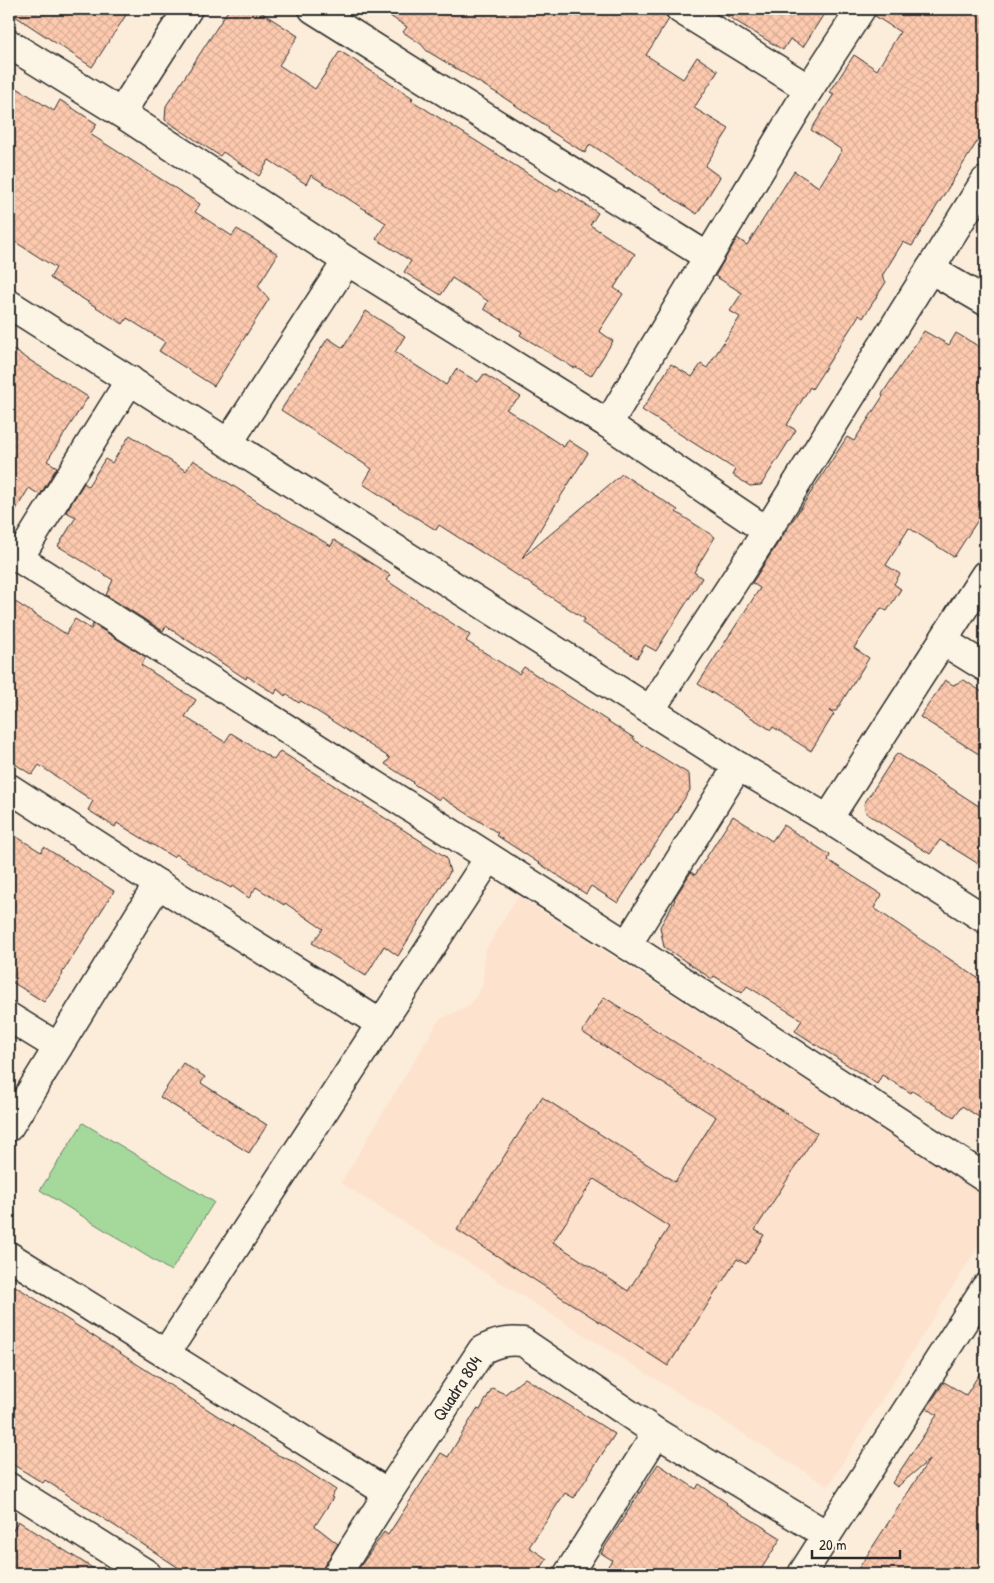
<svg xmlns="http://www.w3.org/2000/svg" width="994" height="1583" viewBox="0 0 994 1583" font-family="'Patrick Hand',sans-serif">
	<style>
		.built { fill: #fde2cd }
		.green { fill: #a5d99c; stroke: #688264 }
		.building { fill: url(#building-cross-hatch); stroke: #2b2b2b; fill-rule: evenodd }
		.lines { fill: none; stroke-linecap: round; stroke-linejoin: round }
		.minor-casing { stroke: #2b2b2b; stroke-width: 31 }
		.minor { stroke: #fcf5e5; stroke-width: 28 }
		.labels { text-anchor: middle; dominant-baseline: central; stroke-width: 4; stroke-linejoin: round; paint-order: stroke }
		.street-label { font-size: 18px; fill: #2b2b2b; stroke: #fcf5e5 }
	</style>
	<defs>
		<pattern id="building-cross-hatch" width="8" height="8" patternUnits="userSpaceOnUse" patternTransform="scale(1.25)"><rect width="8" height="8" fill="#fecaaf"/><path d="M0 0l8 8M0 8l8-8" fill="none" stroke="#daae97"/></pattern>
	</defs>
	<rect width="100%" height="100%" fill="#fcecda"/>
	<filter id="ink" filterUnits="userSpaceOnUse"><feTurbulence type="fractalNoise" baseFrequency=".02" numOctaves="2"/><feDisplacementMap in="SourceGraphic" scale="10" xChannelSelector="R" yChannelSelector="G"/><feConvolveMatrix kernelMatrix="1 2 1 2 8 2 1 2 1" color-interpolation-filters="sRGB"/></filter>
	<g filter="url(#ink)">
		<path class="built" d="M 518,896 L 985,1195 L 985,1235 L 828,1486 L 341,1183 L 439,1020 L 471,1004 L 483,985 L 485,951 Z"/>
		<path class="green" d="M 83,1123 L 214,1202 L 171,1271 L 40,1190 Z"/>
		<g class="building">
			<path d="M 9,9 L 130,9 L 92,67 L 9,12 Z"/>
			<path d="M 229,9 L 256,9 L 298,36 L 279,65 L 315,89 L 340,51 L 413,98 L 411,100 L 557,192 L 560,188 L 598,213 L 590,225 L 635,254 L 614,288 L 623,294 L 599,331 L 613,341 L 591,376 L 576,367 L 574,368 L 520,335 L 522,332 L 484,309 L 488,301 L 452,278 L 441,295 L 404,272 L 411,261 L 376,239 L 386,223 L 311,175 L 306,184 L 269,160 L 259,176 L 223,152 L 220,156 L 165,120 L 166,106 Z"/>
			<path d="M 379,9 L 664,9 L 666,16 L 669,19 L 646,55 L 683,79 L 697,57 L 718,71 L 694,108 L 729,129 L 705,166 L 720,177 L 697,214 L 590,144 L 585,153 L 547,129 L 548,127 L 500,95 L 427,51 L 421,44 L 403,32 L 407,27 Z"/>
			<path d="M 716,9 L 827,9 L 803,47 L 790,39 L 783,50 Z"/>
			<path d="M 876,9 L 985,9 L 985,129 L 912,246 L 903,242 L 882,276 L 886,282 L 863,318 L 859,315 L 812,389 L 810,387 L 787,425 L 796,430 L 761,485 L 750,486 L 733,475 L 736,470 L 642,410 L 671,364 L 692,377 L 701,364 L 707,368 L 740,317 L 730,311 L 742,293 L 715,276 L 737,238 L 747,245 L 794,171 L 819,187 L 842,150 L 811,130 L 834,94 L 830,92 L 854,55 L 877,70 L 900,32 L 875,16 Z"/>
			<path d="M 9,83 L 54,111 L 60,100 L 97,124 L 90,134 L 200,204 L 195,212 L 232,236 L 237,229 L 278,254 L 258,286 L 269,299 L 214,386 L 159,351 L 165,342 L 127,318 L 123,324 L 50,278 L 56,268 L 9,238 Z"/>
			<path d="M 366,311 L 405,336 L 395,352 L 446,385 L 456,369 L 478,382 L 484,374 L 521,397 L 506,409 L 564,447 L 568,440 L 588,453 L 522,558 L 622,474 L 678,510 L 676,512 L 715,537 L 694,572 L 702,578 L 656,651 L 645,645 L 637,658 L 582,623 L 585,619 L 439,525 L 436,530 L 399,507 L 363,484 L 372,469 L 281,410 L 328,338 L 343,348 Z"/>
			<path d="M 924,331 L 949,345 L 956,333 L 985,350 L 985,509 L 954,557 L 909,528 L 886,565 L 900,574 L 894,584 L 901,589 L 887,611 L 881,608 L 854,648 L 869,658 L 836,711 L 829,711 L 834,714 L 811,751 L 773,727 L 771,730 L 698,684 L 760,588 L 752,583 L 847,437 L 854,441 L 883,396 L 882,394 Z"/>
			<path d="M 9,347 L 88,397 L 47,461 L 57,467 L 40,495 L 29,488 L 9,521 Z"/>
			<path d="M 130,435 L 186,471 L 193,460 L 275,513 L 275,512 L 331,546 L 334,540 L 390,575 L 386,580 L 470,635 L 466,641 L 519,674 L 524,667 L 634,738 L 634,740 L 689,774 L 690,790 L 618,903 L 591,886 L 586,894 L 496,835 L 498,833 L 441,797 L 439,800 L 412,783 L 413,782 L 385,764 L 390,758 L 301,701 L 299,703 L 286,694 L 285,696 L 277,689 L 275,694 L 247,676 L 246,679 L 166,626 L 163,631 L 106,595 L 113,580 L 58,546 L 76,517 L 66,512 L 84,483 L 88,486 L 105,459 L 112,463 Z"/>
			<path d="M 9,598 L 66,634 L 75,619 L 91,629 L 93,624 L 146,657 L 141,665 L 196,700 L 185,717 L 225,742 L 231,733 L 274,760 L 280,751 L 446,857 L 450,872 L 398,956 L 384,946 L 366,976 L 312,943 L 323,929 L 285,903 L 284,905 L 256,887 L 249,898 L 232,886 L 231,888 L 203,872 L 176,854 L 173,857 L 117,823 L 115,827 L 88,810 L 93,801 L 39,765 L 32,775 L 9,760 Z"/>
			<path d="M 945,680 L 953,685 L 964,680 L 985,694 L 985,758 L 920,717 Z"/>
			<path d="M 897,753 L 985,810 L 985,849 L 977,863 L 940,840 L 930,854 L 866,813 L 864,804 Z"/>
			<path d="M 733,816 L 772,841 L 783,825 L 830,855 L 828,860 L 882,895 L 874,908 L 985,983 L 985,1121 L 962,1106 L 954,1117 L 912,1091 L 911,1093 L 882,1075 L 877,1084 L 795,1031 L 802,1020 L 747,986 L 742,993 L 714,976 L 712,979 L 664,947 L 660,927 L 675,900 L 674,899 L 691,872 L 695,875 Z"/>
			<path d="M 9,832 L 41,852 L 44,847 L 114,891 L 62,973 L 63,974 L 44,1002 L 9,980 Z"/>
			<path d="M 604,997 L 817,1133 L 755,1230 L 764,1235 L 746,1264 L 737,1259 L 668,1366 L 457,1230 L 542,1097 L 675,1182 L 700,1142 L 716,1117 L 582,1032 ZM 594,1179 L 669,1227 L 628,1291 L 553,1242 Z"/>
			<path d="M 183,1063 L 205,1077 L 201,1083 L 267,1125 L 249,1153 L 160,1097 Z"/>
			<path d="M 9,1282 L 260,1443 L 278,1455 L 292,1461 L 336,1490 L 331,1497 L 333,1498 L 315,1526 L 338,1544 L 324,1566 L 322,1574 L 188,1574 L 45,1480 L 43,1483 L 9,1462 Z"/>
			<path d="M 985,1365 L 985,1574 L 855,1574 L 929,1460 L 897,1487 L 892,1483 L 937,1415 L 927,1408 L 944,1382 L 966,1395 Z"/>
			<path d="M 525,1378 L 615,1434 L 574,1498 L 565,1493 L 529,1547 L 547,1559 L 537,1574 L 355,1574 L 384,1532 L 388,1535 L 441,1453 L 448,1457 L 477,1409 L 480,1410 L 492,1388 L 505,1394 Z"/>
			<path d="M 658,1464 L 696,1489 L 699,1484 L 727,1503 L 726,1504 L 781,1538 L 758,1574 L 603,1574 L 612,1560 L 601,1553 Z"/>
			<path d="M 18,1521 L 102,1574 L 9,1574 L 9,1538 Z"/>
		</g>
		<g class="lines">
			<defs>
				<g id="minor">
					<path d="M 313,9 L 708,257 L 809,89 L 861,9"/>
					<path d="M 680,9 L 809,89"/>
					<path d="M 9,44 L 121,113 L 347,261 L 608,424 L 767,531"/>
					<path d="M 121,113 L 188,9"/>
					<path d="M 930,269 L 985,301"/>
					<path d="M 9,304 L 738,766 L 828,819 L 985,919"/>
					<path d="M 608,424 L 708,257"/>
					<path d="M 229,442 L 347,261"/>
					<path d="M 9,552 L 627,945 L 985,1178"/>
					<path d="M 19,558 L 130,380"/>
					<path d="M 943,641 L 985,667"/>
					<path d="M 651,709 L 767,531 L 985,181"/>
					<path d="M 9,788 L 158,884 L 381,1024"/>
					<path d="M 828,819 L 985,575"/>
					<path d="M 627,945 L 738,766"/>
					<path d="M 9,1017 L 58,1047"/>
					<path d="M 9,1127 L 158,884"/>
					<path d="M 9,1256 L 388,1493 L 482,1350 C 496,1343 507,1340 523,1342 L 657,1433 L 827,1535"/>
					<path d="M 166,1353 L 489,858"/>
					<path d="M 9,1487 L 147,1574"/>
					<path d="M 337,1574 L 388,1493"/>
					<path d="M 568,1574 L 657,1433"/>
					<path d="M 802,1574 L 985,1288"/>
				</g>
			</defs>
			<use href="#minor" class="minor-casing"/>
			<use href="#minor" class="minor"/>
		</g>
	</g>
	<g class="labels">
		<g class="street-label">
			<text transform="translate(457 1388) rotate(-57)">Quadra 804</text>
		</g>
	</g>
	<rect width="994" height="1583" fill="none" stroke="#fcf5e5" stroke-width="30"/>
	<rect x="15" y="15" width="964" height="1553" fill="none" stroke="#2b2b2b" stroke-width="2" filter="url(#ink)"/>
	<path d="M812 1550v8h88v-8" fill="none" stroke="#2b2b2b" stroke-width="2.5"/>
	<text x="819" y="1550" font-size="15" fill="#2b2b2b" stroke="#fcf5e5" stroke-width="4" paint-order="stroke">20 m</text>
</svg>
